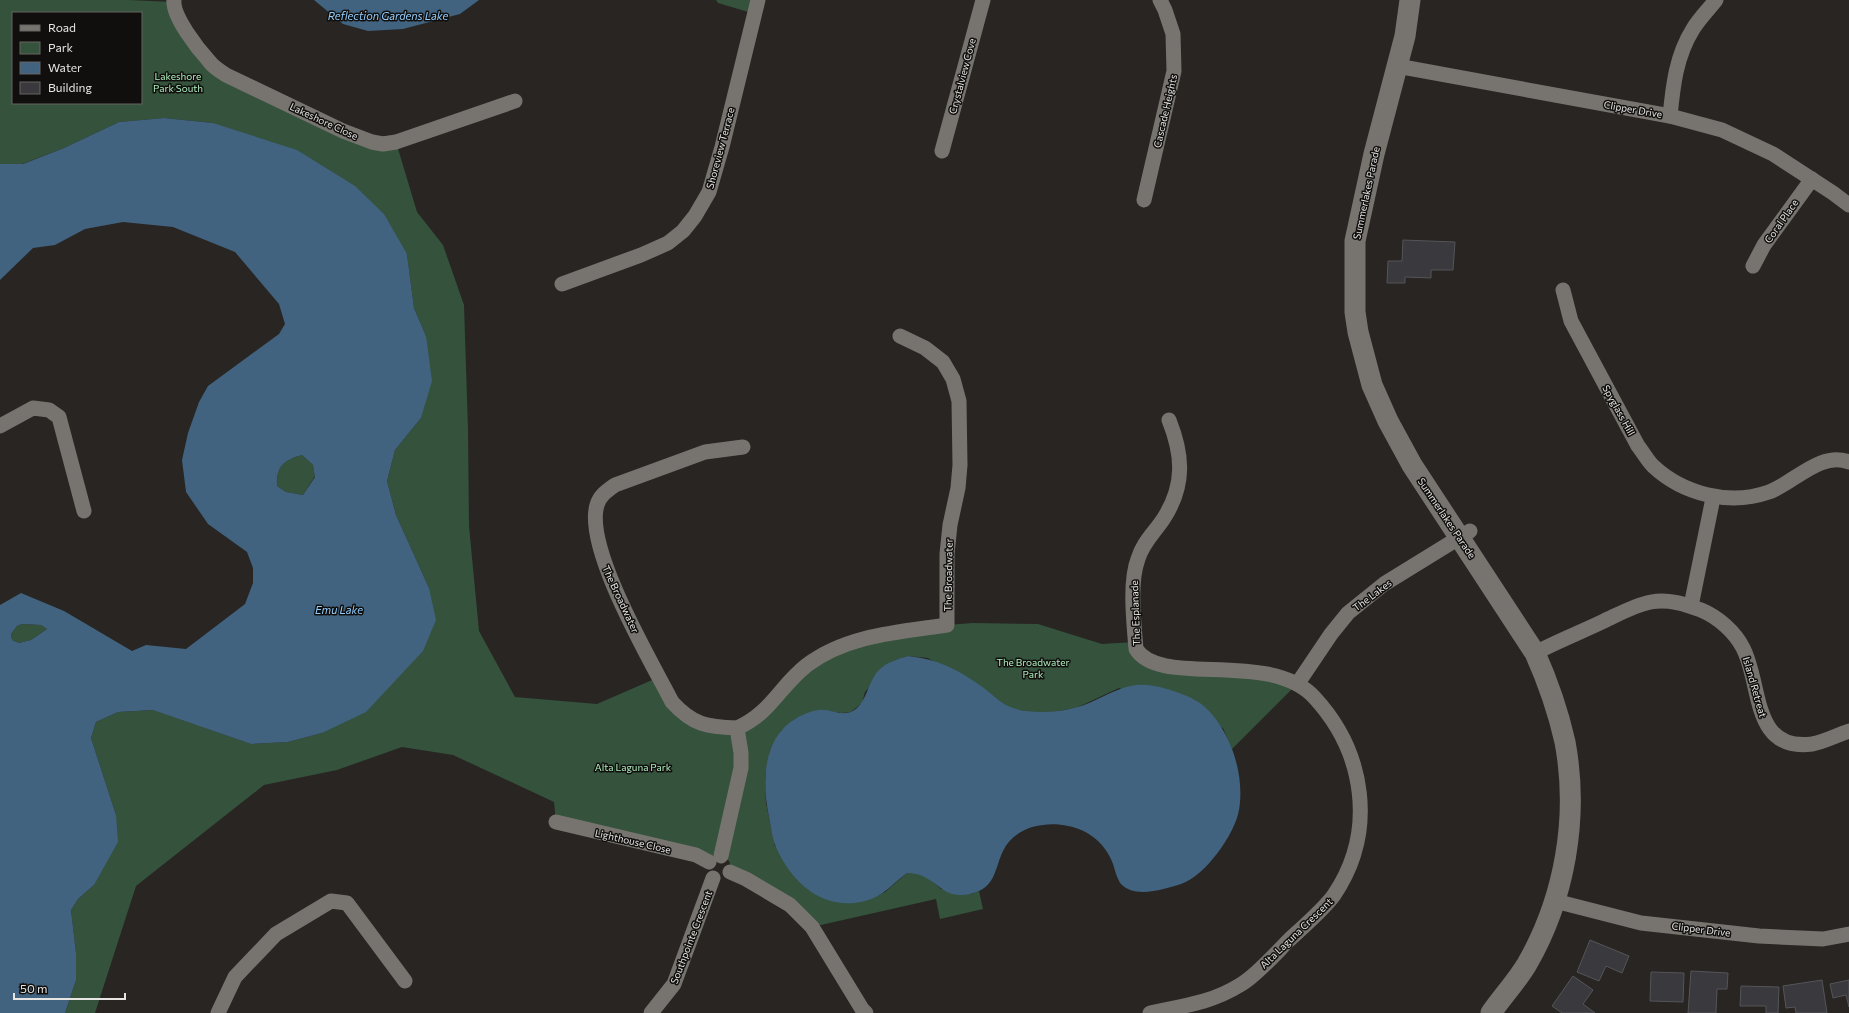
<svg xmlns="http://www.w3.org/2000/svg" width="1849" height="1013" viewBox="0 0 1849 1013" font-family="Commissioner,sans-serif">
	<style>
		.green { fill: #34523c; fill-rule: evenodd }
		.water { fill: #41637f; fill-rule: evenodd }
		.building { fill: #3a3a3e; stroke: #555559 }
		.lines { fill: none; stroke-linecap: round; stroke-linejoin: round }
		.street { stroke: #777470; stroke-width: 15 }
		.secondary { stroke: #777470; stroke-width: 21 }
		.labels { text-anchor: middle; dominant-baseline: central; stroke-width: 3; stroke-linejoin: round; paint-order: stroke }
		.park-label { font-size: 10px; fill: #aeedbe; stroke: #100f0d }
		.street-label { font-size: 10px; fill: #e7e5e3; stroke: #100f0d }
		.water-label { font-size: 11px; font-style: italic; fill: #95cfff; stroke: #100f0d }
	</style>
	<rect width="100%" height="100%" fill="#282522"/>
	<g class="green">
		<path d="M 0,0 L 128,0 L 174,2 L 209,62 L 343,131 L 396,142 L 417,212 L 443,245 L 464,305 L 468,429 L 469,526 L 479,631 L 515,697 L 597,704 L 659,677 L 684,715 L 737,728 L 835,648 L 947,625 L 973,623 L 1038,624 L 1102,644 L 1135,642 L 1140,656 L 1298,683 L 1232,749 L 1223,728 L 1119,688 L 1076,708 L 1052,712 L 1029,712 L 1009,708 L 928,658 L 908,656 L 891,662 L 865,692 L 862,703 L 851,712 L 842,713 L 818,710 L 795,719 L 781,731 L 770,751 L 765,776 L 766,803 L 775,846 L 865,901 L 885,892 L 907,873 L 917,873 L 926,876 L 941,889 L 971,894 L 979,891 L 983,909 L 940,919 L 936,899 L 812,927 L 731,867 L 729,861 L 725,857 L 711,859 L 556,822 L 554,802 L 453,755 L 402,747 L 337,770 L 264,785 L 136,886 L 95,1013 L 65,1013 L 76,980 L 76,953 L 71,910 L 78,899 L 94,885 L 116,815 L 91,738 L 96,722 L 118,712 L 154,710 L 251,744 L 288,742 L 322,733 L 429,588 L 396,515 L 387,481 L 395,450 L 421,418 L 426,336 L 414,308 L 407,254 L 213,123 L 164,118 L 119,122 L 64,148 L 22,164 L 0,164 ZM 13,13 L 141,13 L 141,103 L 13,103 Z"/>
		<path d="M 716,0 L 758,0 L 755,14 L 718,3 Z"/>
		<path d="M 302,455 L 313,465 L 315,476 L 303,495 L 286,492 L 277,486 C 276,465 284,460 302,455 Z"/>
		<path d="M 22,624 L 41,625 L 47,629 L 31,640 L 19,643 L 12,640 L 11,634 L 17,626 Z"/>
	</g>
	<g class="water">
		<path d="M 314,0 L 479,0 L 460,14 L 403,29 L 368,31 L 343,24 Z"/>
		<path d="M 164,118 L 213,123 L 297,150 L 355,186 L 384,214 L 407,254 L 414,308 L 426,336 L 432,381 L 421,418 L 395,450 L 387,481 L 396,515 L 429,588 L 436,620 L 423,651 L 366,712 L 322,733 L 288,742 L 251,744 L 153,710 L 118,712 L 96,722 L 91,738 L 116,815 L 118,842 L 94,885 L 78,899 L 71,910 L 76,953 L 76,980 L 65,1013 L 0,1013 L 0,605 L 21,593 L 64,611 L 132,651 L 146,645 L 186,649 L 245,604 L 253,583 L 253,568 L 247,552 L 208,524 L 186,492 L 182,460 L 188,433 L 199,402 L 208,386 L 279,334 L 285,324 L 279,304 L 235,252 L 173,227 L 123,222 L 85,229 L 55,245 L 33,248 L 0,280 L 0,164 L 23,164 L 64,148 L 119,122 ZM 302,455 L 313,465 L 315,477 L 303,495 L 286,492 L 277,486 C 276,466 284,460 302,455 ZM 22,624 L 41,625 L 47,629 L 31,640 L 19,643 L 12,640 L 11,634 L 17,626 Z"/>
		<path d="M 908,656 C 937,659 957,669 981,686 C 999,699 1001,707 1026,711 C 1041,713 1059,712 1074,708 C 1096,703 1113,688 1136,685 C 1146,684 1157,686 1167,689 C 1180,693 1196,698 1206,708 C 1231,732 1245,775 1239,810 C 1235,834 1205,876 1181,884 C 1165,889 1135,899 1121,884 C 1117,879 1115,870 1113,864 C 1106,844 1089,830 1068,826 C 1045,821 1014,827 1003,851 C 994,870 996,888 970,894 C 939,901 937,873 907,873 C 893,883 883,897 865,901 C 823,912 791,882 776,847 C 772,838 771,826 769,817 C 762,783 762,739 795,719 C 801,715 811,711 818,710 C 828,708 840,716 851,712 C 867,705 867,682 879,670 C 887,662 898,659 908,656 Z"/>
	</g>
	<g class="building">
		<path d="M 1403,240 L 1455,242 L 1453,270 L 1431,270 L 1431,278 L 1405,277 L 1405,283 L 1387,283 L 1388,261 L 1402,261 Z"/>
		<path d="M 1590,940 L 1629,956 L 1622,973 L 1606,966 L 1599,981 L 1577,972 Z"/>
		<path d="M 1691,971 L 1728,973 L 1727,989 L 1717,989 L 1716,1013 L 1688,1013 Z"/>
		<path d="M 1651,972 L 1684,973 L 1683,1002 L 1650,1001 Z"/>
		<path d="M 1573,976 L 1593,990 L 1583,1004 L 1595,1013 L 1562,1013 L 1552,1006 Z"/>
		<path d="M 1822,980 L 1827,1013 L 1796,1013 L 1795,1007 L 1786,1008 L 1783,986 Z"/>
		<path d="M 1849,980 L 1849,1007 L 1846,995 L 1833,998 L 1830,984 Z"/>
		<path d="M 1741,986 L 1779,987 L 1778,1013 L 1766,1013 L 1766,1006 L 1740,1006 Z"/>
	</g>
	<g class="lines">
		<g class="street">
			<path d="M 174,0 C 172,16 198,49 209,61 C 213,67 220,71 226,75 L 343,131 L 372,142 L 383,144 L 396,142 L 515,101"/>
			<path d="M 1397,66 L 1670,116 L 1722,130 L 1773,154 L 1833,193 L 1849,205"/>
			<path d="M 1670,116 C 1673,86 1676,56 1693,29 C 1699,19 1708,10 1716,0"/>
			<path d="M 942,151 L 983,0"/>
			<path d="M 1144,200 L 1174,71 L 1173,34 L 1165,10 L 1160,0"/>
			<path d="M 1753,266 L 1764,245 L 1812,179"/>
			<path d="M 562,284 L 641,255 L 668,243 L 683,231 L 695,216 L 709,192 L 722,147 L 758,0"/>
			<path d="M 1563,290 L 1571,321 L 1638,446 C 1643,452 1647,460 1653,466 C 1683,494 1729,506 1769,492 C 1794,483 1820,451 1849,462"/>
			<path d="M 0,426 L 33,408 L 49,410 L 59,417 L 84,511"/>
			<path d="M 1691,606 L 1713,498"/>
			<path d="M 1535,653 C 1558,641 1581,632 1604,621 C 1619,614 1635,605 1651,602 C 1669,599 1685,604 1701,610 C 1718,617 1735,632 1743,648 C 1762,684 1751,752 1812,744 C 1824,742 1837,735 1849,731"/>
			<path d="M 1298,683 L 1331,634 L 1348,613 L 1384,584 L 1470,531"/>
			<path d="M 737,728 C 707,727 693,725 672,702 C 651,661 584,548 597,505 C 600,495 608,490 615,485 L 705,452 L 743,447"/>
			<path d="M 556,822 L 696,855 L 709,862"/>
			<path d="M 721,856 L 741,768 L 741,753 L 737,728 C 771,713 779,687 807,665 C 847,635 899,632 947,625 L 947,554 L 950,525 L 958,488 L 960,465 L 959,401 L 953,379 L 943,362 L 925,348 L 900,336"/>
			<path d="M 730,872 L 746,879 L 790,905 L 812,927 L 862,1009 L 866,1013"/>
			<path d="M 1555,901 L 1641,923 L 1759,936 L 1823,939 L 1849,934"/>
			<path d="M 218,1013 L 235,977 L 276,934 L 331,901 L 347,903 L 405,981"/>
			<path d="M 651,1013 L 674,984 L 713,878"/>
			<path d="M 1150,1013 C 1183,1006 1211,1003 1240,985 C 1255,977 1277,952 1289,940 C 1302,928 1325,908 1334,895 C 1377,831 1365,752 1314,697 C 1269,649 1160,688 1136,649 C 1134,624 1129,582 1138,559 C 1143,542 1155,532 1164,518 C 1185,485 1183,455 1169,420"/>
		</g>
		<path class="secondary" d="M 1410,0 L 1405,36 L 1374,154 L 1355,241 L 1355,312 L 1358,332 L 1372,385 L 1388,421 L 1412,465 L 1535,653 C 1548,682 1558,711 1565,742 C 1579,817 1565,898 1527,964 C 1517,981 1502,997 1491,1013"/>
	</g>
	<g class="labels">
		<g class="park-label">
			<text x="178" y="76">Lakeshore<tspan x="178" dy="12">Park South</tspan></text>
			<text x="1033" y="662">The Broadwater<tspan x="1033" dy="12">Park</tspan></text>
			<text x="633" y="767">Alta Laguna Park</text>
		</g>
		<g class="street-label">
			<text transform="translate(962 76) rotate(-75)">Crystalview Cove</text>
			<text transform="translate(1633 109) rotate(10)">Clipper Drive</text>
			<text transform="translate(1165 111) rotate(-77)">Cascade Heights</text>
			<text transform="translate(324 121) rotate(25)">Lakeshore Close</text>
			<text transform="translate(720 148) rotate(-75)">Shoreview Terrace</text>
			<text transform="translate(1366 193) rotate(-78)">Summerlakes Parade</text>
			<text transform="translate(1781 221) rotate(-55)">Coral Place</text>
			<text transform="translate(1619 410) rotate(61)">Spyglass Hill</text>
			<text transform="translate(1447 518) rotate(56)">Summerlakes Parade</text>
			<text transform="translate(948 575) rotate(-89)">The Broadwater</text>
			<text transform="translate(1372 595) rotate(-37)">The Lakes</text>
			<text transform="translate(621 599) rotate(65)">The Broadwater</text>
			<text transform="translate(1135 613) rotate(-92)">The Esplanade</text>
			<text transform="translate(1755 687) rotate(74)">Island Retreat</text>
			<text transform="translate(633 841) rotate(13)">Lighthouse Close</text>
			<text transform="translate(1701 929) rotate(7)">Clipper Drive</text>
			<text transform="translate(1296 933) rotate(-44)">Alta Laguna Crescent</text>
			<text transform="translate(691 937) rotate(-69)">Southpointe Crescent</text>
		</g>
		<g class="water-label">
			<text x="388" y="15">Reflection Gardens Lake</text>
			<text x="339" y="609">Emu Lake</text>
		</g>
	</g>
	<rect x="12" y="12" width="130" height="92" fill="#100f0d" stroke="#666563"/>
	<rect x="20" y="25" width="20" height="6" fill="#777470" stroke="#666563"/>
	<text x="48" y="32" font-size="12" fill="#e7e5e3">Road</text>
	<rect x="20" y="42" width="20" height="12" fill="#34523c" stroke="#666563"/>
	<text x="48" y="52" font-size="12" fill="#e7e5e3">Park</text>
	<rect x="20" y="62" width="20" height="12" fill="#41637f" stroke="#666563"/>
	<text x="48" y="72" font-size="12" fill="#e7e5e3">Water</text>
	<rect x="20" y="82" width="20" height="12" fill="#3a3a3e" stroke="#666563"/>
	<text x="48" y="92" font-size="12" fill="#e7e5e3">Building</text>
	<path d="M14 993v6h111v-6" fill="none" stroke="#e7e5e3" stroke-width="2"/>
	<text x="20" y="993" font-size="12" fill="#e7e5e3" stroke="#100f0d" stroke-width="3" paint-order="stroke">50 m</text>
</svg>
